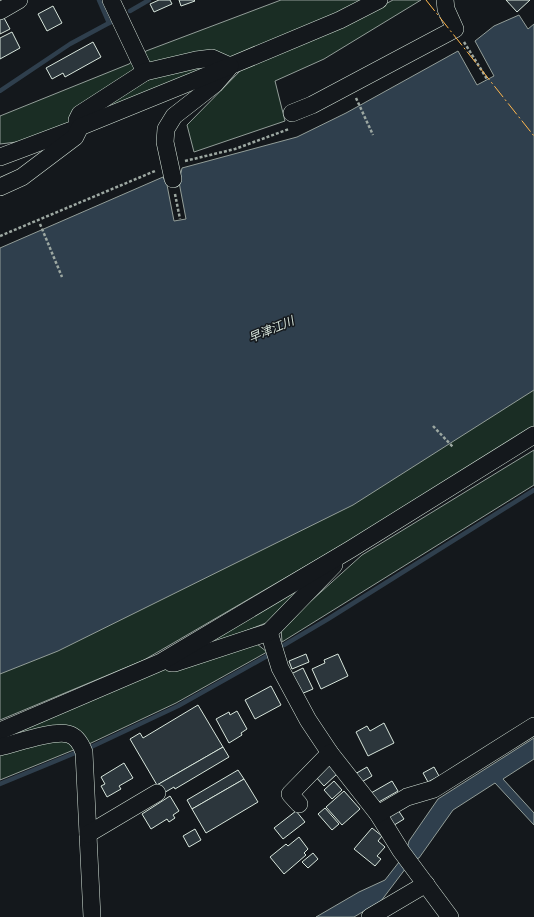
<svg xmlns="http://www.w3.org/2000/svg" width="534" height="917" viewBox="0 0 534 917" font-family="Mulish,'Noto Sans JP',sans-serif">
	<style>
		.green { fill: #1a2d24; stroke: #939e99 }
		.water { fill: #2f3f4d; stroke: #939e99 }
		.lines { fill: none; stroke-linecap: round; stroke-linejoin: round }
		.stream { stroke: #2f3f4d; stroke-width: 4.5 }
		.building { fill: #2c363c; stroke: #d8e6dc }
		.minor-casing { stroke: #d8e6dc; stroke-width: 18 }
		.path { stroke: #9da8a2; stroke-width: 2.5; stroke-dasharray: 3 2; stroke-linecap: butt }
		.minor { stroke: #14181c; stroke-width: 17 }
		.power { stroke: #ffb74d; stroke-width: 1; stroke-dasharray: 14 3 2 3; stroke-linecap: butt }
		.labels { text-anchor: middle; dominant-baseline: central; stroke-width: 3; stroke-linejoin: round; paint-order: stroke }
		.water-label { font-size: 12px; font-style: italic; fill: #d8e6dc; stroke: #14181c }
	</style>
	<rect width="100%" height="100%" fill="#14181c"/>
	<g class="green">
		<path d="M 281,0 L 365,0 L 340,13 L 33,140 L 0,144 L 0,116 L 129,64 L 146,51 Z"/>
		<path d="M 393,0 L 421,0 L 324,59 L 275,81 L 285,121 L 194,152 L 187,125 L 244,67 L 342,27 Z"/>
		<path d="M 534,377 L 534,426 L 378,524 L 144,660 L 0,720 L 0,658 Z"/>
		<path d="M 534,450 L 534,485 L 282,642 L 281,628 L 362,555 Z"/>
		<path d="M 322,573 L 266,623 L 189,653 Z"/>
		<path d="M 257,644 L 267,652 L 176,703 L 89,744 L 78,730 L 0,740 L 159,670 Z"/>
		<path d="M 52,739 L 68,740 L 76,749 L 0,780 L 0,753 Z"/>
	</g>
	<g class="water">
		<path d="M 519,15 L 528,29 L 534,24 L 534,390 L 353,505 L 58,651 L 0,674 L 0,248 L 163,177 L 167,185 L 174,221 L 186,219 L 179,182 L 182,168 L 297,137 L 346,113 L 458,51 L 477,85 L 494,76 L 475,41 L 494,26 Z"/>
		<path d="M 534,738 L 534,759 L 503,779 L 534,813 L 534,825 L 495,783 L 453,810 L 419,858 L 412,860 L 381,901 L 354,917 L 316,917 L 359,892 L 385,880 L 406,853 L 409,841 L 438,799 Z"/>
	</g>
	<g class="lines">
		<g class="stream">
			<path d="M 99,0 L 109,23 L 111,22"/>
			<path d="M 130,11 L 149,0"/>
			<path d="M 0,91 L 70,44 L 109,23"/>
			<path d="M 284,645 L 328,619 L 534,490"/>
			<path d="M 91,747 L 178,706 L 267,656"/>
			<path d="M 0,784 L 75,753"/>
		</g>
	</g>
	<g class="building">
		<path d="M 159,0 L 170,0 L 172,4 L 154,12 L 150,4 Z"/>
		<path d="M 179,0 L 194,0 L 195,1 L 181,6 Z"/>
		<path d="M 506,0 L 530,0 L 517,12 Z"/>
		<path d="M 53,6 L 62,23 L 47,31 L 38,14 Z"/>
		<path d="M 3,16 L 10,29 L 0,34 L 0,18 Z"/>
		<path d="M 12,32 L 20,48 L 0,59 L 0,38 Z"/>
		<path d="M 93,42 L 101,57 L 65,77 L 63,73 L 52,79 L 46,68 Z"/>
		<path d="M 306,654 L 309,662 L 292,669 L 289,661 Z"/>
		<path d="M 338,654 L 348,676 L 321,689 L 312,669 L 325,663 L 324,660 Z"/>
		<path d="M 303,668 L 313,689 L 301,694 L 291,674 Z"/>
		<path d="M 271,686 L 281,705 L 255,719 L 245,700 Z"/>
		<path d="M 198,705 L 223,747 L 157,785 L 130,739 L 140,733 L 143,738 Z"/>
		<path d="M 237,711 L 247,729 L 241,733 L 242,735 L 229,743 L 216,719 L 229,712 L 230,715 Z"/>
		<path d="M 384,723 L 394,743 L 368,756 L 356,732 L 367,726 L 370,731 Z"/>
		<path d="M 223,747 L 229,757 L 175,789 L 174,787 L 162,794 L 157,785 Z"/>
		<path d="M 124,763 L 133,778 L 119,786 L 121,789 L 107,797 L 101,786 L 105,784 L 101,777 Z"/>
		<path d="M 329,765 L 337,774 L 324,786 L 315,776 Z"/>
		<path d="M 367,767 L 372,776 L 360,783 L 355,774 Z"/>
		<path d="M 434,767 L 439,776 L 428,782 L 423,773 Z"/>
		<path d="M 238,770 L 244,779 L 192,809 L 187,800 Z"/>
		<path d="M 244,779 L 258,802 L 206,833 L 192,809 Z"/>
		<path d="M 334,781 L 342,790 L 332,799 L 324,790 Z"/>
		<path d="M 392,781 L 398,791 L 377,803 L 371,793 Z"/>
		<path d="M 344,791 L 360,809 L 342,825 L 326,807 Z"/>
		<path d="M 170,796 L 179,811 L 173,815 L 175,818 L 169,822 L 167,819 L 151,829 L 142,814 Z"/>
		<path d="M 325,808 L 339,824 L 332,830 L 318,814 Z"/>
		<path d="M 398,810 L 404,819 L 391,827 L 386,817 Z"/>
		<path d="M 296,811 L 305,822 L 283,839 L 274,828 Z"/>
		<path d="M 372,828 L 382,836 L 378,841 L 385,847 L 377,856 L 381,859 L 375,866 L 354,849 Z"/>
		<path d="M 195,829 L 201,840 L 189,847 L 183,836 Z"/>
		<path d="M 299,837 L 308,849 L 304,853 L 306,855 L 284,874 L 270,857 L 286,844 L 288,846 Z"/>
		<path d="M 313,853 L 318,859 L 308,868 L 302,862 Z"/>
	</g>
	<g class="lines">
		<defs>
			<g id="minor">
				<path d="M 111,0 L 145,72"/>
				<path d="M 0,11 L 19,0"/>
				<path d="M 292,113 L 312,105 L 455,29 L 446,9 L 445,0"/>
				<path d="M 0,157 L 80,127 L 77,120 L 80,114 L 145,72 L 196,60 L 212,58 L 230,66 L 340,20 L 379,0"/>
				<path d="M 173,179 L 165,142 L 166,129 L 174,116 L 215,84 L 228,69"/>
				<path d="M 0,187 L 22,177 L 75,137 L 80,127 L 230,66"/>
				<path d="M 269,632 L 280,668 L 308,720 L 330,753 L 378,814 L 401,851 L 450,917"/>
				<path d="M 171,663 L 175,663 L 269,632 L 334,565"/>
				<path d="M 0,731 L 161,662 L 351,549 L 534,435"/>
				<path d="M 0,747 C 17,743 53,730 68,734 C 77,736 81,744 84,752 L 92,917"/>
				<path d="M 299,804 L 290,794 L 330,753"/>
				<path d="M 378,814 L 407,797 L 434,789 L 534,726"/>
				<path d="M 88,834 L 157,793"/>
				<path d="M 370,917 L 426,884"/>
			</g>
		</defs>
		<use href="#minor" class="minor-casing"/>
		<g class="path">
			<path d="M 464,42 L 487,79"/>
			<path d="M 356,98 L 373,135"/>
			<path d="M 185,161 L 235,149 L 289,129"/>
			<path d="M 175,194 L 180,219"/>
			<path d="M 40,224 L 62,277"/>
			<path d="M 0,236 L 155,171"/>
			<path d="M 433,426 L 453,447"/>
		</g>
		<use href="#minor" class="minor"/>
		<path class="power" d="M 426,0 L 534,136"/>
	</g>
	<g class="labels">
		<g class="water-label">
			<text transform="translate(271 329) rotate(-23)">早津江川</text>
		</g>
	</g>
</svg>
